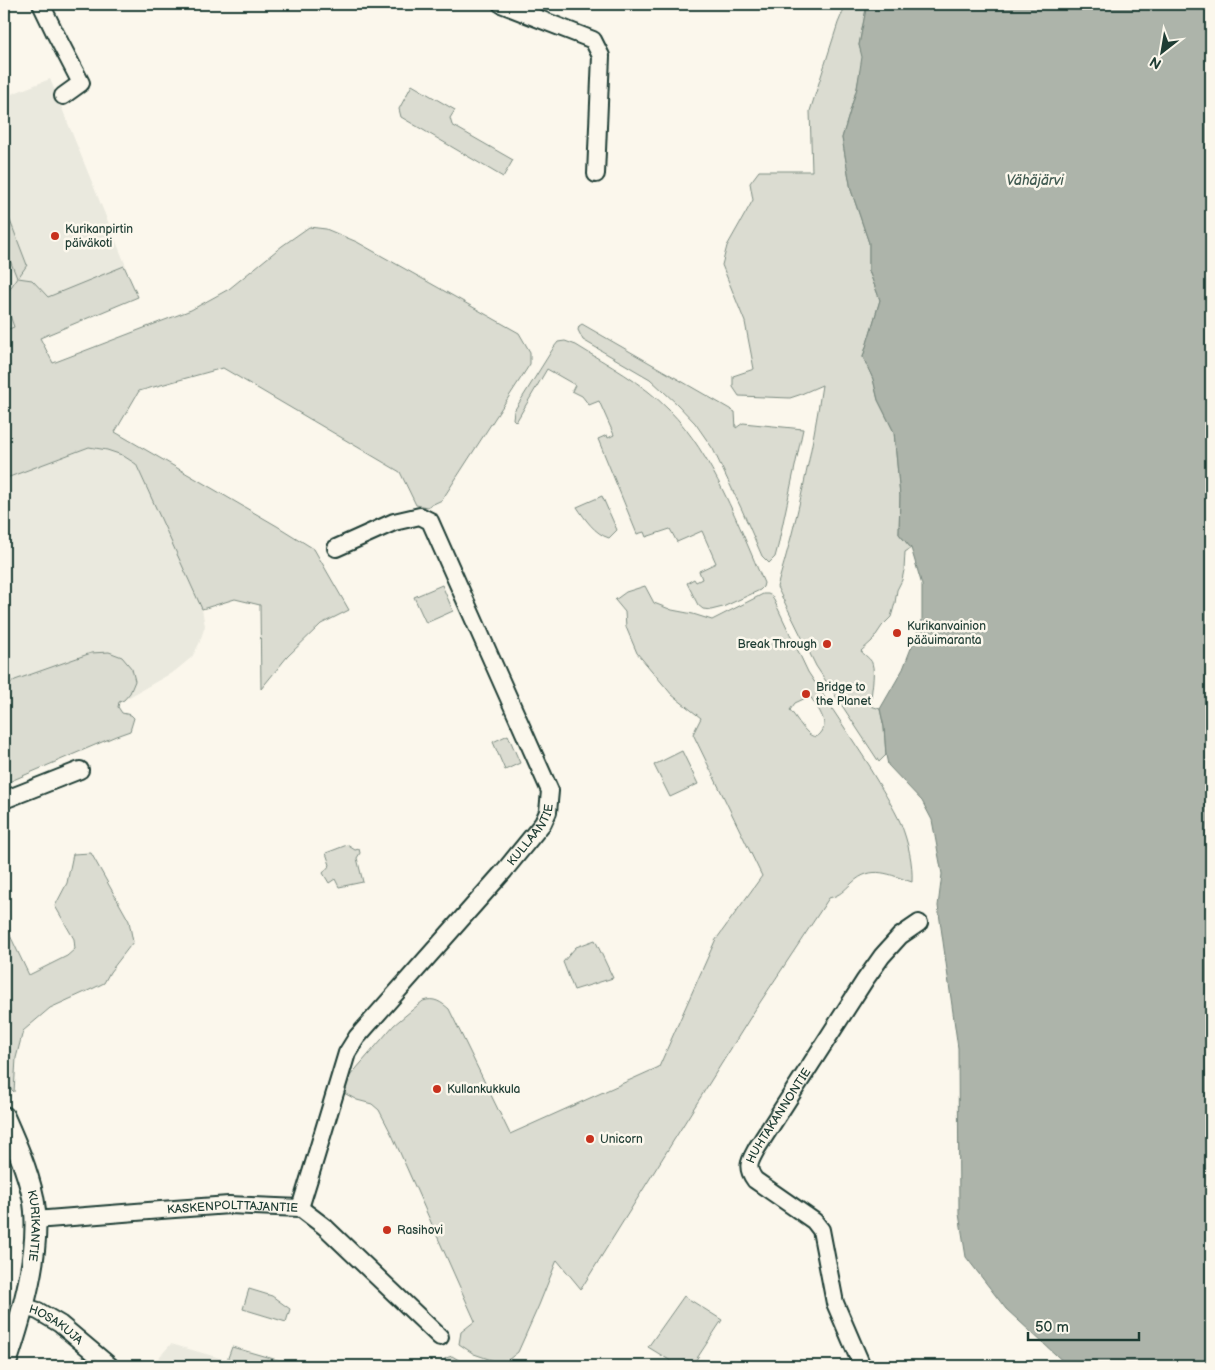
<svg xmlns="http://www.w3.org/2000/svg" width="1215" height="1370" viewBox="0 0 1215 1370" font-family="'Balsamiq Sans',sans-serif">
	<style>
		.built { fill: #eae9de }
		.green { fill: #dbdcd1; stroke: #7d8c82; fill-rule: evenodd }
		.water { fill: #adb4aa; stroke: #74847b }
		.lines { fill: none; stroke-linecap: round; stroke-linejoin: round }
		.minor-casing { stroke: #1f3d34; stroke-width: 20 }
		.major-casing { stroke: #1f3d34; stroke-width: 24 }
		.minor { stroke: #fbf7ec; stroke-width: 16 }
		.major { stroke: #fbf7ec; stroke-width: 20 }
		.poi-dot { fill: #c8321e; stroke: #fbf7ec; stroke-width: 2 }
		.labels { text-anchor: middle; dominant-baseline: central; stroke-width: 5; stroke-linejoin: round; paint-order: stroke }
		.poi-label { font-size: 12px; fill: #1f3d34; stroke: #fbf7ec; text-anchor: start }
		.street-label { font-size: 12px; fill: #1f3d34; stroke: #fbf7ec }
		.water-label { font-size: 14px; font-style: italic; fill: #425b52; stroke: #fbf7ec }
	</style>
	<rect width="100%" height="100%" fill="#fbf7ec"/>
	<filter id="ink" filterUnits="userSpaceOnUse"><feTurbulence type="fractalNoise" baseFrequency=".02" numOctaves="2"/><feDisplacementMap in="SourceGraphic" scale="10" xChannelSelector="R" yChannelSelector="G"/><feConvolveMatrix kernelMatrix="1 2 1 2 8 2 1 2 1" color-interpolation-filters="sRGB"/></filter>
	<g filter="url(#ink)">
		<g class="built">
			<path d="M 50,79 L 126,266 L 49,298 L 17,327 L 4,332 L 4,97 Z"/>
			<path d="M 89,447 L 107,450 L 122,455 L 136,464 L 202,609 L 205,626 L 199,644 L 192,657 L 175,671 L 124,700 L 130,692 L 91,653 L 15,680 L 6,688 L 4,692 L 4,479 Z"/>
			<path d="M 171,1344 L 227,1360 L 225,1366 L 151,1366 Z"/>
		</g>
		<g class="green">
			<path d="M 846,4 L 867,4 L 859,45 L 863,57 L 857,88 L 842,138 L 851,190 L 869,243 L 869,271 L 880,300 L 863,357 L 873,379 L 878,400 L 894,432 L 900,496 L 899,534 L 911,548 L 905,552 L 904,570 L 902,580 L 897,590 L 895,603 L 891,617 L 882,626 L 872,641 L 861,651 C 864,655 871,659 872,663 C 876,674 870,694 871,706 L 880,709 L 884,727 L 886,755 L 879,762 L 816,666 L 777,587 C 797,521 812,453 822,385 L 799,395 L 790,398 L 739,396 L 733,387 L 733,376 L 754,369 L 745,322 L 722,265 L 727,246 L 753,200 L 750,183 L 759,171 L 812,171 L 810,111 L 838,23 Z"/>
			<path d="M 412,85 L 455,110 L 450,118 L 452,125 L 513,160 L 503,177 L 401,117 L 399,109 Z"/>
			<path d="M 4,205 L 27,265 L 18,278 L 32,280 L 48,297 L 124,266 L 138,297 L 40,338 L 53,363 L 191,310 L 229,289 L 282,246 L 309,227 L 326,229 L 357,242 L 519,333 L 530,352 L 530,364 L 442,500 L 427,507 L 416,505 L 400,472 L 223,368 L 139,391 L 115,432 L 277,526 L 314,549 L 349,610 L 321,624 L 287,657 L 261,689 L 260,605 L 235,599 L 202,609 L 136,464 L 122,455 L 107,450 L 89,447 L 4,479 L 4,331 L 14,327 L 4,298 L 17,278 L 4,245 Z"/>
			<path d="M 582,324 L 735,412 L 736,428 L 743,423 L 803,429 L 778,546 L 775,557 L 769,563 L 762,556 L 742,510 L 713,449 L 695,423 L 677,404 L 650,379 L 583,340 L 578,330 L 579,326 Z"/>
			<path d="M 565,341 L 576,345 C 608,365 643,383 669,410 C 713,454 739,527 764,583 L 763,587 L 760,590 L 723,607 L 711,610 L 703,609 L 698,605 L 687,583 L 694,579 L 696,582 L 702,579 L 699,571 L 716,563 L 702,531 L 677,542 L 670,529 L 646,537 L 644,532 L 637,534 L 598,439 L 607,435 L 608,438 L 614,435 L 599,401 L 589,405 L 582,396 L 572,391 L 575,385 L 547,369 L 516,422 L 513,419 L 514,411 L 554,347 L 558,342 Z"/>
			<path d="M 602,496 L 617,530 L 609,538 C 595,534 585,519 577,507 Z"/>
			<path d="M 442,585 L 453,611 L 426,623 L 414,597 Z"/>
			<path d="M 645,586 L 654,603 L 672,610 L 693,614 L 712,620 L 763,594 L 768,594 L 772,596 L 808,672 L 871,768 L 870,769 C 880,786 893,806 901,824 C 908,842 913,863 912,882 C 890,875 872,864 852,883 C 843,891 841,895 829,898 L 755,1010 L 581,1289 L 557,1260 L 539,1305 L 518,1352 L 503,1364 L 474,1354 L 459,1344 L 461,1332 L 475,1321 L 393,1137 L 379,1110 L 372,1104 L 357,1100 L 344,1093 L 349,1077 L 394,1025 L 423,1001 C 434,997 441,1002 449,1009 L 510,1134 L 659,1067 L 715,941 L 762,876 L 693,734 L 701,718 L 672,695 L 637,653 L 626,627 L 625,612 L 615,600 L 626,592 ZM 810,696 C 816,706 831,723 820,734 C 817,738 813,737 809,734 C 802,728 796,717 790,710 L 795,703 Z"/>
			<path d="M 109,652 L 122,657 L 132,669 L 135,681 L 130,693 L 124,700 L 119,702 L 118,707 L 122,713 L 131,715 L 134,718 L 130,731 L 116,736 L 4,784 L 4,692 L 5,688 L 15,680 L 91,653 Z"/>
			<path d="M 508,735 L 520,763 L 505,770 L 493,742 Z"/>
			<path d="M 682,751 L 698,784 L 670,797 L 654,765 Z"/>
			<path d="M 347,845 L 355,850 L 359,849 L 360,853 L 357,858 L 363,882 L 339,887 L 335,879 L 329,883 L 323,873 L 330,865 L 326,853 Z"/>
			<path d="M 91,853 L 129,921 L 133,942 L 110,972 L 104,983 L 94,988 L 50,1008 L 23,1031 L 16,1058 L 14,1092 L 11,1089 L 4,1074 L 4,923 L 29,975 L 67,956 L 75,949 L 74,939 L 55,906 L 67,883 L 73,854 Z"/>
			<path d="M 595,940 L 613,978 L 574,990 L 563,962 L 576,947 Z"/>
			<path d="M 249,1289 L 272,1296 L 290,1309 L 286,1322 L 243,1309 Z"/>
			<path d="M 684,1296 L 722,1320 L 692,1366 L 679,1366 L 648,1347 Z"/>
			<path d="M 232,1347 L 298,1366 L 225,1366 Z"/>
			<path d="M 452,1356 L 469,1366 L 436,1366 L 446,1358 Z"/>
		</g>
		<path class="water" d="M 867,4 L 1211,4 L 1211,1366 L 1068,1366 L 1006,1309 L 966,1257 L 959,1214 L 958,1048 L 938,906 L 942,874 L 932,820 L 922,801 L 888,765 L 886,755 L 884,727 L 880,709 L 903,669 L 922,620 L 922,585 L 911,548 L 899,534 L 900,496 L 894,432 L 878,400 L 873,379 L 863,357 L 880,300 L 869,271 L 869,243 L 851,190 L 842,138 L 857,88 L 862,57 L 859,45 Z"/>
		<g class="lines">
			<defs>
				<g id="minor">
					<path d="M 41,4 L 55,33 L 81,83 L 63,96"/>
					<path d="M 501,4 L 593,40 L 601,56 L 596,174"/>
					<path d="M 4,800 L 80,770"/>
					<path id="s1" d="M 300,1208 L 313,1166 L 347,1053 L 357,1037 L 504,871 L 543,823 L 548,812 L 550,791 L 430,521 L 420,516 L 394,522 L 336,548"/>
					<path id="s2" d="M 35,1220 L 161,1210 L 229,1205 L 300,1208 L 325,1227 L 440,1337"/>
					<path id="s3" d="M 22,1306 L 38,1311 L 60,1324 L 110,1366"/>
					<path id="s4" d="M 862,1366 L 835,1303 L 821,1230 L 814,1221 L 755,1180 C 745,1167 750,1161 757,1148 L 865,980 L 882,956 L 900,936 L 919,923"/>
				</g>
				<g id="major">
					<path id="s5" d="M 4,1117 C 15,1142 27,1169 33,1197 C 43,1247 21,1319 5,1366"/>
				</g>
			</defs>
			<use href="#minor" class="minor-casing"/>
			<use href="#major" class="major-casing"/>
			<use href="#minor" class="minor"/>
			<use href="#major" class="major"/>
		</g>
	</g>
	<g class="poi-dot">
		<circle cx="55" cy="236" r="5"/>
		<circle cx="897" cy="633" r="5"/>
		<circle cx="827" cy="644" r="5"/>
		<circle cx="806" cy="694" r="5"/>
		<circle cx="437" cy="1089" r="5"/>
		<circle cx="590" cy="1139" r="5"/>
		<circle cx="387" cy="1230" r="5"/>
	</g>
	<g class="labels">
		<g class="poi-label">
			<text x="65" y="229">Kurikanpirtin<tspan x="65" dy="14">päiväkoti</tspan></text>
			<text x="907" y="626">Kurikanvainion<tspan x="907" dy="14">pääuimaranta</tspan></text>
			<text x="817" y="644" text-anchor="end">Break Through</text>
			<text x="816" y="687">Bridge to<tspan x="816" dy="14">the Planet</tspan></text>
			<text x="447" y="1089">Kullankukkula</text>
			<text x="600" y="1139">Unicorn</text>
			<text x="397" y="1230">Rasihovi</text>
		</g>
		<g class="street-label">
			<text stroke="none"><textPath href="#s1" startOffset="448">KULLAANTIE</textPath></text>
			<text stroke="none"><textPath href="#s4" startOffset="300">HUHTAKANNONTIE</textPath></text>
			<text stroke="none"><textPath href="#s2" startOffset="198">KASKENPOLTTAJANTIE</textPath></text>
			<text stroke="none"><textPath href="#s5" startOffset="114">KURIKANTIE</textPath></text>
			<text stroke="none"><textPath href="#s3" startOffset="39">HOSAKUJA</textPath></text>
		</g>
		<g class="water-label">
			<text x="1035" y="180">Vähäjärvi</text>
		</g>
	</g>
	<rect width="1215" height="1370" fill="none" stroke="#fbf7ec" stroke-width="20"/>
	<rect x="10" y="10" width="1195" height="1350" fill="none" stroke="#1f3d34" stroke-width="2" filter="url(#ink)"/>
	<g transform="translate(1162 52) rotate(211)" stroke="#fbf7ec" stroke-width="4" paint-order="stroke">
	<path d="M0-4L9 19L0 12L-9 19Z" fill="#1f3d34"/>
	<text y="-8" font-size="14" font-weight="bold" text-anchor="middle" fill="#1f3d34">N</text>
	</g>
	<path d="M1028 1332v8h111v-8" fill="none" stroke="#1f3d34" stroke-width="2.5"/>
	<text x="1035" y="1332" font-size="15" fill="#1f3d34" stroke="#fbf7ec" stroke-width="4" paint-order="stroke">50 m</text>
</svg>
